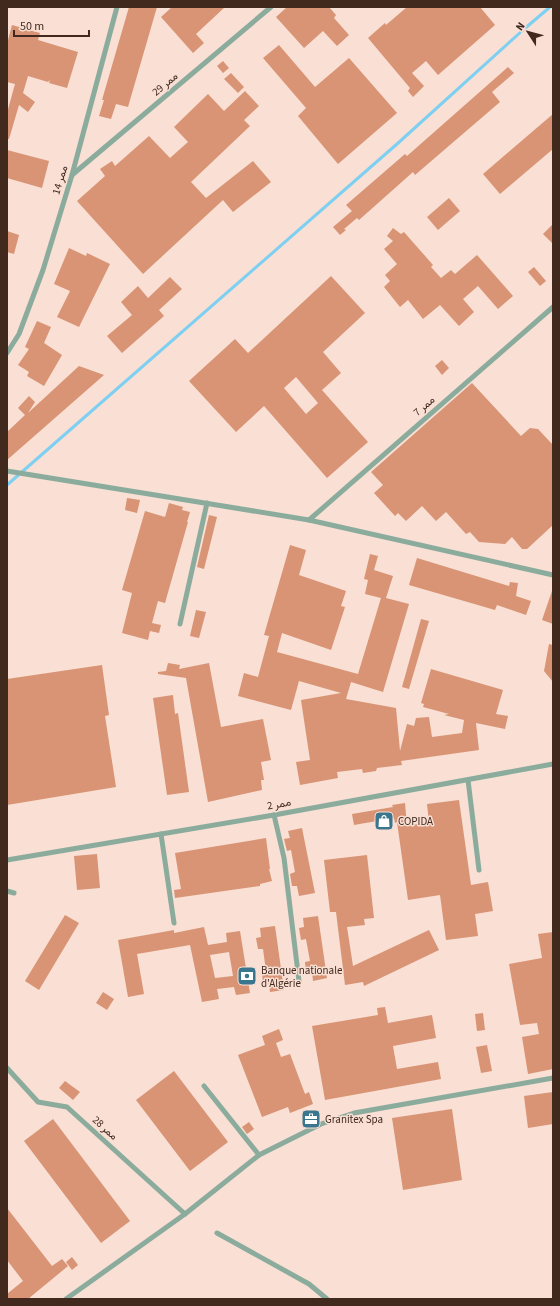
<svg xmlns="http://www.w3.org/2000/svg" width="560" height="1306" viewBox="0 0 560 1306" font-family="'Source Sans 3',Vazirmatn,sans-serif">
	<style>
		.lines { fill: none; stroke-linecap: round; stroke-linejoin: round }
		.stream { stroke: #7dd0f1; stroke-width: 3 }
		.building { fill: #d89474; fill-rule: evenodd }
		.lane { stroke: #8bac9d; stroke-width: 5 }
		.labels { text-anchor: middle; dominant-baseline: central; stroke-width: 3; stroke-linejoin: round; paint-order: stroke }
		.street-label { font-size: 11px; fill: #41291e; stroke: #f9dfd4 }
		.poi-label { font-size: 11px; fill: #41291e; stroke: #f9dfd4; text-anchor: start }
	</style>
	<rect width="100%" height="100%" fill="#f9dfd4"/>
	<g class="lines">
		<path class="stream" d="M 7,485 L 397,144 L 523,30 L 550,7"/>
	</g>
	<g class="building">
		<path d="M 129,7 L 157,7 L 128,107 L 116,104 L 111,119 L 99,116 L 104,100 L 102,100 Z"/>
		<path d="M 172,7 L 225,7 L 196,34 L 204,43 L 193,53 L 161,17 Z"/>
		<path d="M 287,7 L 329,7 L 336,15 L 334,18 L 349,35 L 337,46 L 323,31 L 304,48 L 276,17 Z"/>
		<path d="M 407,7 L 480,7 L 495,25 L 438,75 L 426,61 L 412,73 L 424,86 L 413,97 L 408,91 L 410,88 L 368,38 L 385,23 L 386,25 Z"/>
		<path d="M 12,25 L 40,33 L 38,40 L 78,52 L 67,88 L 49,83 L 50,80 L 48,82 L 28,76 L 23,93 L 35,102 L 28,112 L 19,105 L 9,139 L 7,139 L 7,113 L 15,84 L 7,82 L 7,44 Z"/>
		<path d="M 279,45 L 315,87 L 349,58 L 397,113 L 338,164 L 298,116 L 306,108 L 263,58 Z"/>
		<path d="M 223,61 L 229,68 L 223,73 L 217,66 Z"/>
		<path d="M 508,67 L 514,73 L 492,92 L 500,102 L 415,175 L 413,172 L 359,220 L 357,218 L 344,229 L 346,230 L 340,235 L 333,227 L 352,211 L 346,205 L 405,154 L 407,156 Z"/>
		<path d="M 231,73 L 244,87 L 238,93 L 224,79 Z"/>
		<path d="M 245,91 L 259,106 L 244,120 L 250,126 L 191,182 L 206,198 L 253,161 L 271,182 L 233,212 L 223,200 L 143,274 L 77,201 L 105,176 L 100,169 L 112,161 L 115,166 L 149,136 L 170,158 L 188,142 L 174,127 L 208,94 L 224,111 Z"/>
		<path d="M 553,114 L 553,149 L 500,194 L 483,174 Z"/>
		<path d="M 7,150 L 49,161 L 42,188 L 7,178 Z"/>
		<path d="M 449,198 L 460,211 L 438,230 L 427,217 Z"/>
		<path d="M 553,224 L 553,244 L 543,234 Z"/>
		<path d="M 393,228 L 401,234 L 404,232 L 433,265 L 431,267 L 441,278 L 451,270 L 455,274 L 477,255 L 513,296 L 498,309 L 478,286 L 463,299 L 474,312 L 459,326 L 440,305 L 423,319 L 408,300 L 400,307 L 384,287 L 390,281 L 385,275 L 397,264 L 384,249 L 393,241 L 387,236 Z"/>
		<path d="M 7,231 L 19,235 L 14,254 L 7,252 Z"/>
		<path d="M 69,248 L 86,256 L 87,253 L 110,264 L 79,327 L 57,317 L 70,291 L 54,284 Z"/>
		<path d="M 534,267 L 546,281 L 540,286 L 528,272 Z"/>
		<path d="M 331,276 L 365,313 L 323,352 L 341,373 L 322,390 L 368,442 L 327,478 L 264,406 L 236,432 L 189,381 L 235,339 L 248,353 ZM 296,377 L 318,403 L 306,414 L 284,388 Z"/>
		<path d="M 170,277 L 182,289 L 159,310 L 164,316 L 122,353 L 107,336 L 132,315 L 121,302 L 138,286 L 148,298 Z"/>
		<path d="M 37,321 L 51,327 L 44,343 L 62,355 L 44,386 L 27,376 L 29,372 L 18,365 L 29,349 L 25,347 Z"/>
		<path d="M 442,360 L 449,368 L 442,375 L 435,366 Z"/>
		<path d="M 79,366 L 104,375 L 7,460 L 7,432 L 25,415 L 18,408 L 29,396 L 35,402 L 28,413 Z"/>
		<path d="M 472,383 L 521,436 L 530,428 L 538,429 L 553,445 L 553,525 L 527,549 L 522,549 L 512,537 L 505,544 L 479,542 L 470,532 L 466,534 L 446,512 L 436,521 L 422,506 L 406,521 L 398,513 L 395,516 L 374,493 L 383,485 L 371,472 Z"/>
		<path d="M 127,498 L 140,500 L 137,513 L 125,510 Z"/>
		<path d="M 169,503 L 183,507 L 182,510 L 190,512 L 187,522 L 188,522 L 165,603 L 158,601 L 152,623 L 161,625 L 159,633 L 150,631 L 148,640 L 122,633 L 132,593 L 122,590 L 145,511 L 165,517 Z"/>
		<path d="M 209,515 L 217,517 L 204,569 L 197,567 Z"/>
		<path d="M 290,545 L 306,550 L 299,575 L 346,591 L 341,606 L 345,607 L 331,650 L 282,633 L 277,652 L 358,674 L 381,598 L 365,594 L 368,580 L 364,579 L 370,554 L 378,556 L 374,570 L 393,576 L 386,598 L 409,604 L 383,692 L 351,682 L 346,699 L 396,708 L 400,751 L 407,724 L 414,726 L 416,718 L 429,717 L 432,737 L 462,733 L 464,720 L 444,715 L 449,714 L 423,707 L 424,704 L 421,703 L 431,669 L 503,690 L 496,714 L 508,716 L 505,729 L 476,723 L 479,750 L 401,761 L 402,765 L 377,768 L 376,771 L 363,773 L 362,769 L 337,772 L 338,778 L 300,785 L 296,762 L 310,760 L 301,700 L 341,693 L 299,681 L 291,710 L 238,696 L 244,673 L 258,677 L 269,636 L 264,635 Z"/>
		<path d="M 417,558 L 509,586 L 510,582 L 518,583 L 516,596 L 531,601 L 526,615 L 497,605 L 495,610 L 409,585 Z"/>
		<path d="M 552,591 L 553,592 L 553,624 L 542,620 Z"/>
		<path d="M 196,610 L 206,612 L 199,638 L 190,636 Z"/>
		<path d="M 421,619 L 429,621 L 409,689 L 402,687 Z"/>
		<path d="M 549,644 L 553,645 L 553,682 L 544,671 Z"/>
		<path d="M 168,663 L 180,665 L 179,669 L 209,663 L 221,727 L 263,719 L 271,760 L 261,762 L 264,780 L 261,780 L 262,790 L 208,802 L 186,678 L 158,674 L 158,672 L 166,671 Z"/>
		<path d="M 102,665 L 109,715 L 105,716 L 116,787 L 7,805 L 7,679 Z"/>
		<path d="M 173,695 L 175,714 L 178,713 L 189,792 L 167,795 L 153,698 Z"/>
		<path d="M 459,800 L 471,885 L 488,882 L 493,911 L 475,914 L 478,936 L 446,940 L 440,895 L 408,900 L 397,822 L 395,823 L 394,818 L 354,825 L 352,814 L 393,807 L 392,805 L 405,803 L 407,826 L 429,822 L 427,804 Z"/>
		<path d="M 302,828 L 315,893 L 299,896 L 297,886 L 292,886 L 290,874 L 295,872 L 291,850 L 287,851 L 284,839 L 290,838 L 288,831 Z"/>
		<path d="M 266,838 L 270,869 L 269,869 L 272,881 L 260,884 L 260,886 L 175,898 L 174,890 L 181,889 L 175,853 Z"/>
		<path d="M 97,854 L 100,888 L 77,890 L 74,856 Z"/>
		<path d="M 367,855 L 374,918 L 364,919 L 365,925 L 347,927 L 353,966 L 429,930 L 439,950 L 364,986 L 363,982 L 345,985 L 336,912 L 330,912 L 324,860 Z"/>
		<path d="M 65,915 L 79,923 L 39,990 L 25,981 Z"/>
		<path d="M 318,916 L 327,978 L 313,981 L 312,972 L 306,973 L 305,962 L 310,961 L 306,939 L 301,940 L 299,928 L 304,927 L 303,918 Z"/>
		<path d="M 275,926 L 284,990 L 270,992 L 269,984 L 263,985 L 262,971 L 266,971 L 263,949 L 258,949 L 256,938 L 261,937 L 260,928 Z"/>
		<path d="M 204,927 L 208,945 L 227,942 L 226,933 L 240,931 L 250,993 L 236,995 L 234,987 L 217,989 L 219,999 L 202,1002 L 190,945 L 137,954 L 144,994 L 128,997 L 118,940 L 174,930 L 174,933 ZM 229,952 L 233,976 L 215,978 L 210,955 Z"/>
		<path d="M 553,932 L 553,1069 L 528,1074 L 522,1037 L 539,1034 L 537,1023 L 520,1025 L 509,964 L 542,958 L 538,934 Z"/>
		<path d="M 103,992 L 114,999 L 107,1010 L 96,1003 Z"/>
		<path d="M 385,1007 L 388,1023 L 432,1015 L 436,1038 L 393,1046 L 397,1069 L 438,1062 L 441,1079 L 325,1100 L 312,1026 L 378,1015 L 377,1008 Z"/>
		<path d="M 483,1013 L 485,1030 L 477,1031 L 475,1014 Z"/>
		<path d="M 279,1029 L 283,1040 L 276,1043 L 281,1057 L 290,1054 L 305,1094 L 309,1092 L 313,1104 L 290,1113 L 288,1107 L 262,1117 L 238,1055 L 265,1045 L 262,1036 Z"/>
		<path d="M 487,1045 L 492,1071 L 481,1073 L 476,1047 Z"/>
		<path d="M 174,1071 L 228,1142 L 190,1171 L 136,1100 Z"/>
		<path d="M 65,1081 L 80,1092 L 73,1100 L 59,1088 Z"/>
		<path d="M 553,1092 L 553,1124 L 528,1128 L 524,1096 Z"/>
		<path d="M 452,1109 L 462,1180 L 403,1190 L 392,1118 Z"/>
		<path d="M 53,1119 L 130,1221 L 101,1243 L 24,1141 Z"/>
		<path d="M 249,1122 L 254,1129 L 247,1134 L 242,1127 Z"/>
		<path d="M 7,1208 L 52,1266 L 62,1259 L 68,1266 L 28,1299 L 7,1299 L 7,1294 L 23,1281 L 7,1260 Z"/>
		<path d="M 72,1257 L 78,1265 L 72,1270 L 66,1262 Z"/>
	</g>
	<g class="lines">
		<g class="lane">
			<path d="M 72,175 L 271,7"/>
			<path d="M 7,353 L 19,334 L 43,270 L 72,175 L 117,7"/>
			<path d="M 7,471 L 309,520 L 553,575"/>
			<path d="M 309,520 L 553,307"/>
			<path d="M 180,624 L 207,503"/>
			<path d="M 468,780 L 479,870"/>
			<path d="M 274,815 L 284,858 L 299,981"/>
			<path d="M 161,834 L 174,923"/>
			<path d="M 7,860 L 274,815 L 553,764"/>
			<path d="M 7,891 L 14,893"/>
			<path d="M 7,1068 L 38,1102 L 67,1107 L 185,1214"/>
			<path d="M 204,1086 L 259,1155"/>
			<path d="M 217,1233 L 309,1284 L 327,1299"/>
			<path d="M 66,1299 L 185,1214 L 259,1155 L 321,1124 L 354,1113 L 553,1078"/>
		</g>
	</g>
	<defs>
		<symbol id="shop-square" viewBox="-11 -11 22 22"><rect x="-9" y="-9" width="18" height="18" rx="4" fill="#3a768d" stroke="#f9dfd4"/><path d="M-5-2.5h2.3a2.7 3.5 0 0 1 5.4 0H5L5.5 6h-11ZM-1.5-2.5h3a1.5 2.3 0 0 0-3 0Z" fill="#fff"/></symbol>
		<symbol id="bank-square" viewBox="-11 -11 22 22"><rect x="-9" y="-9" width="18" height="18" rx="4" fill="#3a768d" stroke="#f9dfd4"/><path d="M-6-4H6V4H-6ZM0-2.3a2.3 2.3 0 1 0 0 4.6a2.3 2.3 0 1 0 0-4.6Z" fill="#fff"/></symbol>
		<symbol id="office-square" viewBox="-11 -11 22 22"><rect x="-9" y="-9" width="18" height="18" rx="4" fill="#3a768d" stroke="#f9dfd4"/><path d="M-6-3h4V-5.5h4V-3h4V5H-6ZM-1-4.5V-3h2v-1.5ZM-6 0V1H6V0Z" fill="#fff"/></symbol>
	</defs>
	<g fill-rule="evenodd">
		<use href="#shop-square" x="373" y="810" width="22" height="22"/>
		<use href="#bank-square" x="236" y="965" width="22" height="22"/>
		<use href="#office-square" x="300" y="1108" width="22" height="22"/>
	</g>
	<g class="labels">
		<g class="street-label">
			<text transform="translate(165 84) rotate(-40)">ممر 29</text>
			<text transform="translate(60 180) rotate(-73)">ممر 14</text>
			<text transform="translate(424 406) rotate(-41)">ممر 7</text>
			<text transform="translate(279 804) rotate(-10)">ممر 2</text>
			<text transform="translate(105 1128) rotate(42)">ممر 28</text>
		</g>
		<g class="poi-label">
			<text x="398" y="821">COPIDA</text>
			<text x="261" y="970">Banque nationale<tspan x="261" dy="13">d'Algérie</tspan></text>
			<text x="325" y="1119">Granitex Spa</text>
		</g>
	</g>
	<rect width="560" height="1306" fill="none" stroke="#41291e" stroke-width="16"/>
	<g transform="translate(528 32) rotate(306)" stroke="#f9dfd4" stroke-width="3" paint-order="stroke">
	<path d="M0-3L7 15L0 10L-7 15Z" fill="#41291e"/>
	<text y="-6" font-size="11" font-weight="bold" text-anchor="middle" fill="#41291e">N</text>
	</g>
	<path d="M14 30v6h75v-6" fill="none" stroke="#41291e" stroke-width="2"/>
	<text x="20" y="30" font-size="12" fill="#41291e" stroke="#f9dfd4" stroke-width="3" paint-order="stroke">50 m</text>
</svg>
